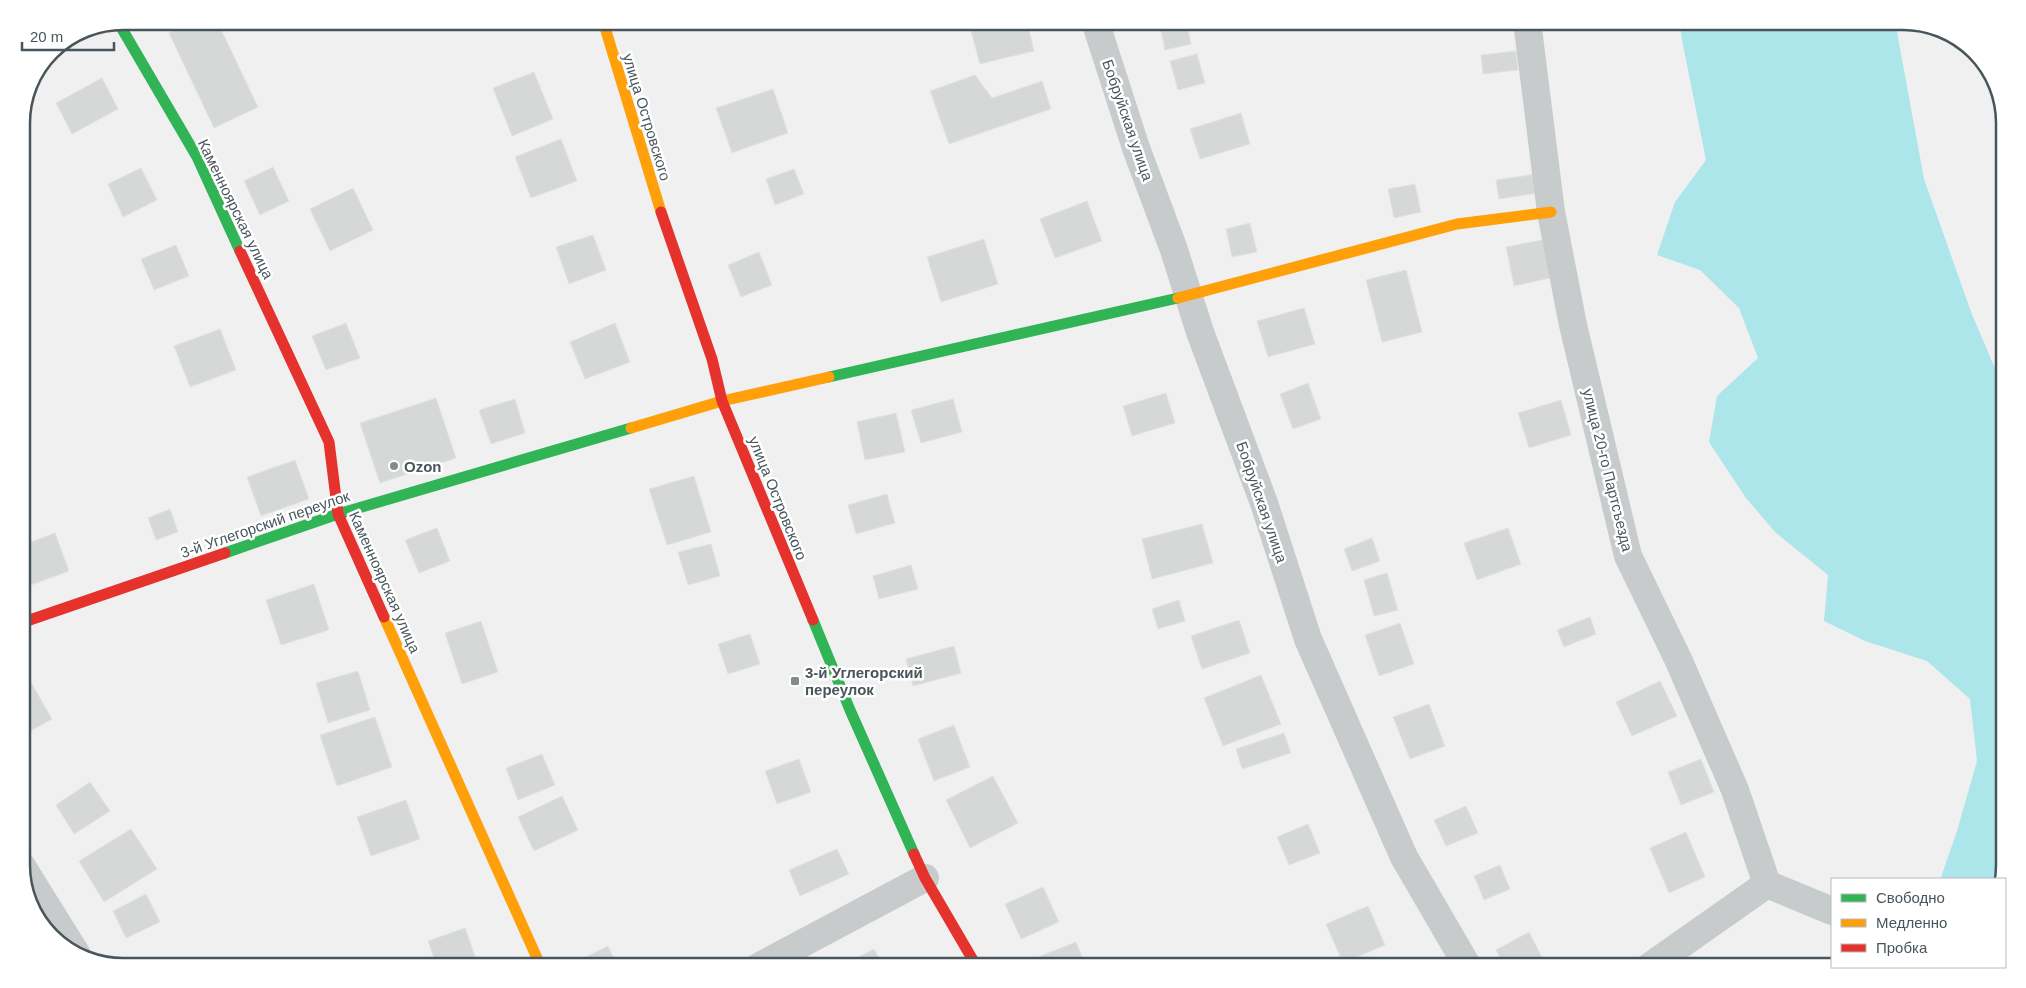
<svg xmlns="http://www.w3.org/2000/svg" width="2026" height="988" viewBox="0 0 2026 988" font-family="Helvetica,sans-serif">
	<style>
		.water { fill: #ace5ea }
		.building { fill: #d6d8d8; stroke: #e1e2e3 }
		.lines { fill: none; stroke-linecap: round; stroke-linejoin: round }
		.street { stroke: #c7cbcc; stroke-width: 28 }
		.fast { stroke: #30b455; stroke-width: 11 }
		.slow { stroke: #ff9f0a; stroke-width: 11 }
		.jam { stroke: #e5322d; stroke-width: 11 }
		.poi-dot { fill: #838b8f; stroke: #fff; stroke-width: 2 }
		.labels { text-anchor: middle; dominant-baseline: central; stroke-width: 5; stroke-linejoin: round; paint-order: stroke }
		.street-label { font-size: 15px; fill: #48555b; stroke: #fff }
		.poi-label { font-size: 15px; font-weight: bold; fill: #48555b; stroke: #fff; text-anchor: start }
		.rim { fill: none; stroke: #48555b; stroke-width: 2.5 }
	</style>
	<rect width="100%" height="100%" fill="#f0f0f0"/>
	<path class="water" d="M 1681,21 L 1895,21 L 1924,179 L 1971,312 L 2005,392 L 2005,865 L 2001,879 L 1943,879 L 1941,877 L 1957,831 L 1977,761 L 1970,699 L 1927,661 L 1865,641 L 1824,621 L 1828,575 L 1775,532 L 1746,498 L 1709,442 L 1717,396 L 1758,358 L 1739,308 L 1700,270 L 1657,255 L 1675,202 L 1706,160 L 1681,35 Z"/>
	<g class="building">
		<path d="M 194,21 L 217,21 L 258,107 L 214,128 L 169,33 Z"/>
		<path d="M 1009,21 L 1027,21 L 1034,51 L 980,64 L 971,31 Z"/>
		<path d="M 1164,21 L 1186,21 L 1191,44 L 1165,50 L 1159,22 Z"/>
		<path d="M 1516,51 L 1518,70 L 1483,74 L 1481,55 Z"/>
		<path d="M 1197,54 L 1205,83 L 1178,90 L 1170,61 Z"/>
		<path d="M 534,72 L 553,119 L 512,136 L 493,88 Z"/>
		<path d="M 975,75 L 992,98 L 1042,81 L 1051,109 L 949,144 L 930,91 Z"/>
		<path d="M 102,78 L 118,109 L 72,134 L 56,103 Z"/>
		<path d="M 773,89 L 788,133 L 732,153 L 716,108 Z"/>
		<path d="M 1241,113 L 1250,144 L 1200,159 L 1190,129 Z"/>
		<path d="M 561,139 L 577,181 L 531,198 L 515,157 Z"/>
		<path d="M 273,167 L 289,201 L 260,215 L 244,181 Z"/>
		<path d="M 141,168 L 157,200 L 123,217 L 108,184 Z"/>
		<path d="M 794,169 L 804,194 L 775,205 L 766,179 Z"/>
		<path d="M 1536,174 L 1538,193 L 1499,199 L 1496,180 Z"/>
		<path d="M 1415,184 L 1421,212 L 1394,218 L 1388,189 Z"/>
		<path d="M 353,188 L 373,230 L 330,251 L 310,209 Z"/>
		<path d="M 1087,201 L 1102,241 L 1055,258 L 1040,219 Z"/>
		<path d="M 1250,223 L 1257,252 L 1232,257 L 1226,229 Z"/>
		<path d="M 593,235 L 606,270 L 569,284 L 556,247 Z"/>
		<path d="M 984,239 L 998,284 L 941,302 L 927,257 Z"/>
		<path d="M 1547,239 L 1555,277 L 1514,286 L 1506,247 Z"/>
		<path d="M 176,245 L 189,276 L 154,290 L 141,259 Z"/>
		<path d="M 759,252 L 772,285 L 741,297 L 728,265 Z"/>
		<path d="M 1406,270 L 1422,332 L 1382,342 L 1366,280 Z"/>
		<path d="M 1304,308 L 1315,344 L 1268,357 L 1257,321 Z"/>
		<path d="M 346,323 L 360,358 L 326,370 L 312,336 Z"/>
		<path d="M 615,323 L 630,362 L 585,379 L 570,342 Z"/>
		<path d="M 220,329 L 236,370 L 190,387 L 174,346 Z"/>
		<path d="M 1308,383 L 1321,419 L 1293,429 L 1280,394 Z"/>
		<path d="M 1166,393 L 1175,423 L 1132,436 L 1123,406 Z"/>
		<path d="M 436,398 L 456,458 L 380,483 L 360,423 Z"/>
		<path d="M 515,399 L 525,433 L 491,444 L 479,410 Z"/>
		<path d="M 953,399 L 962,432 L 921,443 L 911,410 Z"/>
		<path d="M 1561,400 L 1571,435 L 1529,448 L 1518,413 Z"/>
		<path d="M 896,413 L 905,452 L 865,460 L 857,422 Z"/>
		<path d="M 295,460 L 309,499 L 261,516 L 247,477 Z"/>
		<path d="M 694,476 L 711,532 L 667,545 L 649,489 Z"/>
		<path d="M 887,494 L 895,523 L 856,534 L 848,505 Z"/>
		<path d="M 170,509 L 178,532 L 156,540 L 148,518 Z"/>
		<path d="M 1202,524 L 1213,563 L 1152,579 L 1142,539 Z"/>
		<path d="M 437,528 L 450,561 L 419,573 L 405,540 Z"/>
		<path d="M 1508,528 L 1521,564 L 1477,580 L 1464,543 Z"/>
		<path d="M 55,533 L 69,571 L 31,585 L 21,559 L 21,546 Z"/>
		<path d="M 1372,538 L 1380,561 L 1352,571 L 1344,549 Z"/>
		<path d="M 711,544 L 720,576 L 688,585 L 678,552 Z"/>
		<path d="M 911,565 L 918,589 L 879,599 L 873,576 Z"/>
		<path d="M 1387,573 L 1398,610 L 1374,616 L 1364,580 Z"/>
		<path d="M 314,584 L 329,630 L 281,645 L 266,600 Z"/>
		<path d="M 1179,600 L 1185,621 L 1158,629 L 1152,609 Z"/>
		<path d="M 1590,617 L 1596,634 L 1564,647 L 1557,630 Z"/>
		<path d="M 1239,620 L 1250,653 L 1202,669 L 1191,636 Z"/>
		<path d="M 481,621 L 498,672 L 462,684 L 445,633 Z"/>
		<path d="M 1400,623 L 1414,664 L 1379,676 L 1365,635 Z"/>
		<path d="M 750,634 L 760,664 L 728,674 L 718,644 Z"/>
		<path d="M 954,646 L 961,673 L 913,686 L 906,659 Z"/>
		<path d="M 358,671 L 370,710 L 328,723 L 316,683 Z"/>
		<path d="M 1261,675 L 1281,724 L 1223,746 L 1204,698 Z"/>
		<path d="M 28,677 L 52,719 L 23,735 L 21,681 Z"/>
		<path d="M 1660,681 L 1677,716 L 1632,736 L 1616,702 Z"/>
		<path d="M 1429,704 L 1445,746 L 1410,759 L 1393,717 Z"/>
		<path d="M 375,717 L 392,767 L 337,786 L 320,735 Z"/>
		<path d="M 954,725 L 970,767 L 934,781 L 918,739 Z"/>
		<path d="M 1284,733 L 1291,753 L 1242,769 L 1236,749 Z"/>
		<path d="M 542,754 L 555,785 L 518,800 L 506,768 Z"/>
		<path d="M 799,759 L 811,792 L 777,804 L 765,771 Z"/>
		<path d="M 1701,759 L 1714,792 L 1681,805 L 1668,772 Z"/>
		<path d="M 993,776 L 1018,823 L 970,848 L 946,800 Z"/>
		<path d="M 90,782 L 110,811 L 74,834 L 56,805 Z"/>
		<path d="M 562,796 L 578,830 L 534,851 L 518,817 Z"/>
		<path d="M 406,800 L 420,839 L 371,856 L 357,817 Z"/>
		<path d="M 1466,806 L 1478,833 L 1446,846 L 1434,820 Z"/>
		<path d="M 1308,824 L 1320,853 L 1289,865 L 1277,837 Z"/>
		<path d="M 131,829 L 157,869 L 104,902 L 79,861 Z"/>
		<path d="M 1686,832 L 1705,877 L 1669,893 L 1650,848 Z"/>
		<path d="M 837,849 L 849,874 L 800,896 L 789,870 Z"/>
		<path d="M 1500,865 L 1510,889 L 1484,900 L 1474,876 Z"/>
		<path d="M 1043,887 L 1059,922 L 1021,939 L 1005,904 Z"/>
		<path d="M 146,894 L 160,922 L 126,938 L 113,911 Z"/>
		<path d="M 1368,906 L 1385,945 L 1343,963 L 1326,924 Z"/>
		<path d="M 465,928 L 476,959 L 453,967 L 437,967 L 428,941 Z"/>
		<path d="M 1529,932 L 1547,967 L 1505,967 L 1496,950 Z"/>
		<path d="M 1076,942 L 1086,967 L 1039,967 L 1036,958 Z"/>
		<path d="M 608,946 L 618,967 L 574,967 L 572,964 Z"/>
		<path d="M 874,949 L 884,967 L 839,967 Z"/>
	</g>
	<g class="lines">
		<g class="street">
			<path d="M 1095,21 L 1136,148 L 1174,250 L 1200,332 L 1264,503 L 1308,639 L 1404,857 L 1468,967"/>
			<path d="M 1527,21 L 1551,212 L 1573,325 L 1628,556 L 1678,659 L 1735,790 L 1767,884 L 1832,911"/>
			<path d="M 21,865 L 77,955"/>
			<path d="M 758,967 L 925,878"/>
			<path d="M 1649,967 L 1767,884"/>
		</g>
		<g class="fast">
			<path d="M 118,22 L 197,157 L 240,251"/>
			<path d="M 829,377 L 1178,298"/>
			<path d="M 225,553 L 338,514 L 631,428"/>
			<path d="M 813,620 L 850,710 L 914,854"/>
		</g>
		<g class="slow">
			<path d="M 603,21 L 661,212"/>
			<path d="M 1178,298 L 1457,224 L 1551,212"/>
			<path d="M 631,428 L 722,401 L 829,377"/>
			<path d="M 384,617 L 541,967"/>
		</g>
		<g class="jam">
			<path d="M 661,212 L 712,359 L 722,401 L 813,620"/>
			<path d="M 240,251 L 329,442 L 338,514 L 384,617"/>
			<path d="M 21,623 L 225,553"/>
			<path d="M 914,854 L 925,878 L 977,967"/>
		</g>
	</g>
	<g class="poi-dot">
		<circle cx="394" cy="466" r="5"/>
		<rect x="790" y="676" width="10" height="10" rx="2.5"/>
	</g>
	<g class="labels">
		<g class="street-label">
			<text transform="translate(647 117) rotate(73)">улица Островского</text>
			<text transform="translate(1128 120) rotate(71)">Бобруйская улица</text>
			<text transform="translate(236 209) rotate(64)">Каменноярская улица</text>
			<text transform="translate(1608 470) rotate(76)">улица 20-го Партсъезда</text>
			<text transform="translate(778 498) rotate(68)">улица Островского</text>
			<text transform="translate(1262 502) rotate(71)">Бобруйская улица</text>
			<text transform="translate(265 524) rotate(-19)">3-й Углегорский переулок</text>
			<text transform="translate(385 582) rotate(66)">Каменноярская улица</text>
		</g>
		<g class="poi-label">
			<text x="404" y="466">Ozon</text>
			<text x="805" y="672">3-й Углегорский<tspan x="805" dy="17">переулок</tspan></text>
		</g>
	</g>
	<path d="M0 0H2026V988H0ZM123 30H1903A93 93 0 0 1 1996 123V865A93 93 0 0 1 1903 958H123A93 93 0 0 1 30 865V123A93 93 0 0 1 123 30Z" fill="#fff" fill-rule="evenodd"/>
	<path class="rim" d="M123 30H1903A93 93 0 0 1 1996 123V865A93 93 0 0 1 1903 958H123A93 93 0 0 1 30 865V123A93 93 0 0 1 123 30Z"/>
	<rect x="1831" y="878" width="175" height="90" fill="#ffffff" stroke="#b6bbbd"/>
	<rect x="1841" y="894" width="25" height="8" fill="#30b455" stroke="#b6bbbd"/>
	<text x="1876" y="903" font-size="15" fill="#48555b">Свободно</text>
	<rect x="1841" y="919" width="25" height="8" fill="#ff9f0a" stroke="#b6bbbd"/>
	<text x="1876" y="928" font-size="15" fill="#48555b">Медленно</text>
	<rect x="1841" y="944" width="25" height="8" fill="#e5322d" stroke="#b6bbbd"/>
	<text x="1876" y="953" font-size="15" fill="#48555b">Пробка</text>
	<path d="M22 42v8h92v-8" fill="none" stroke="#48555b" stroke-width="2.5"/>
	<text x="30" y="42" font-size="15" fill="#48555b" stroke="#ffffff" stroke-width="4" paint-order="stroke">20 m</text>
</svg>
